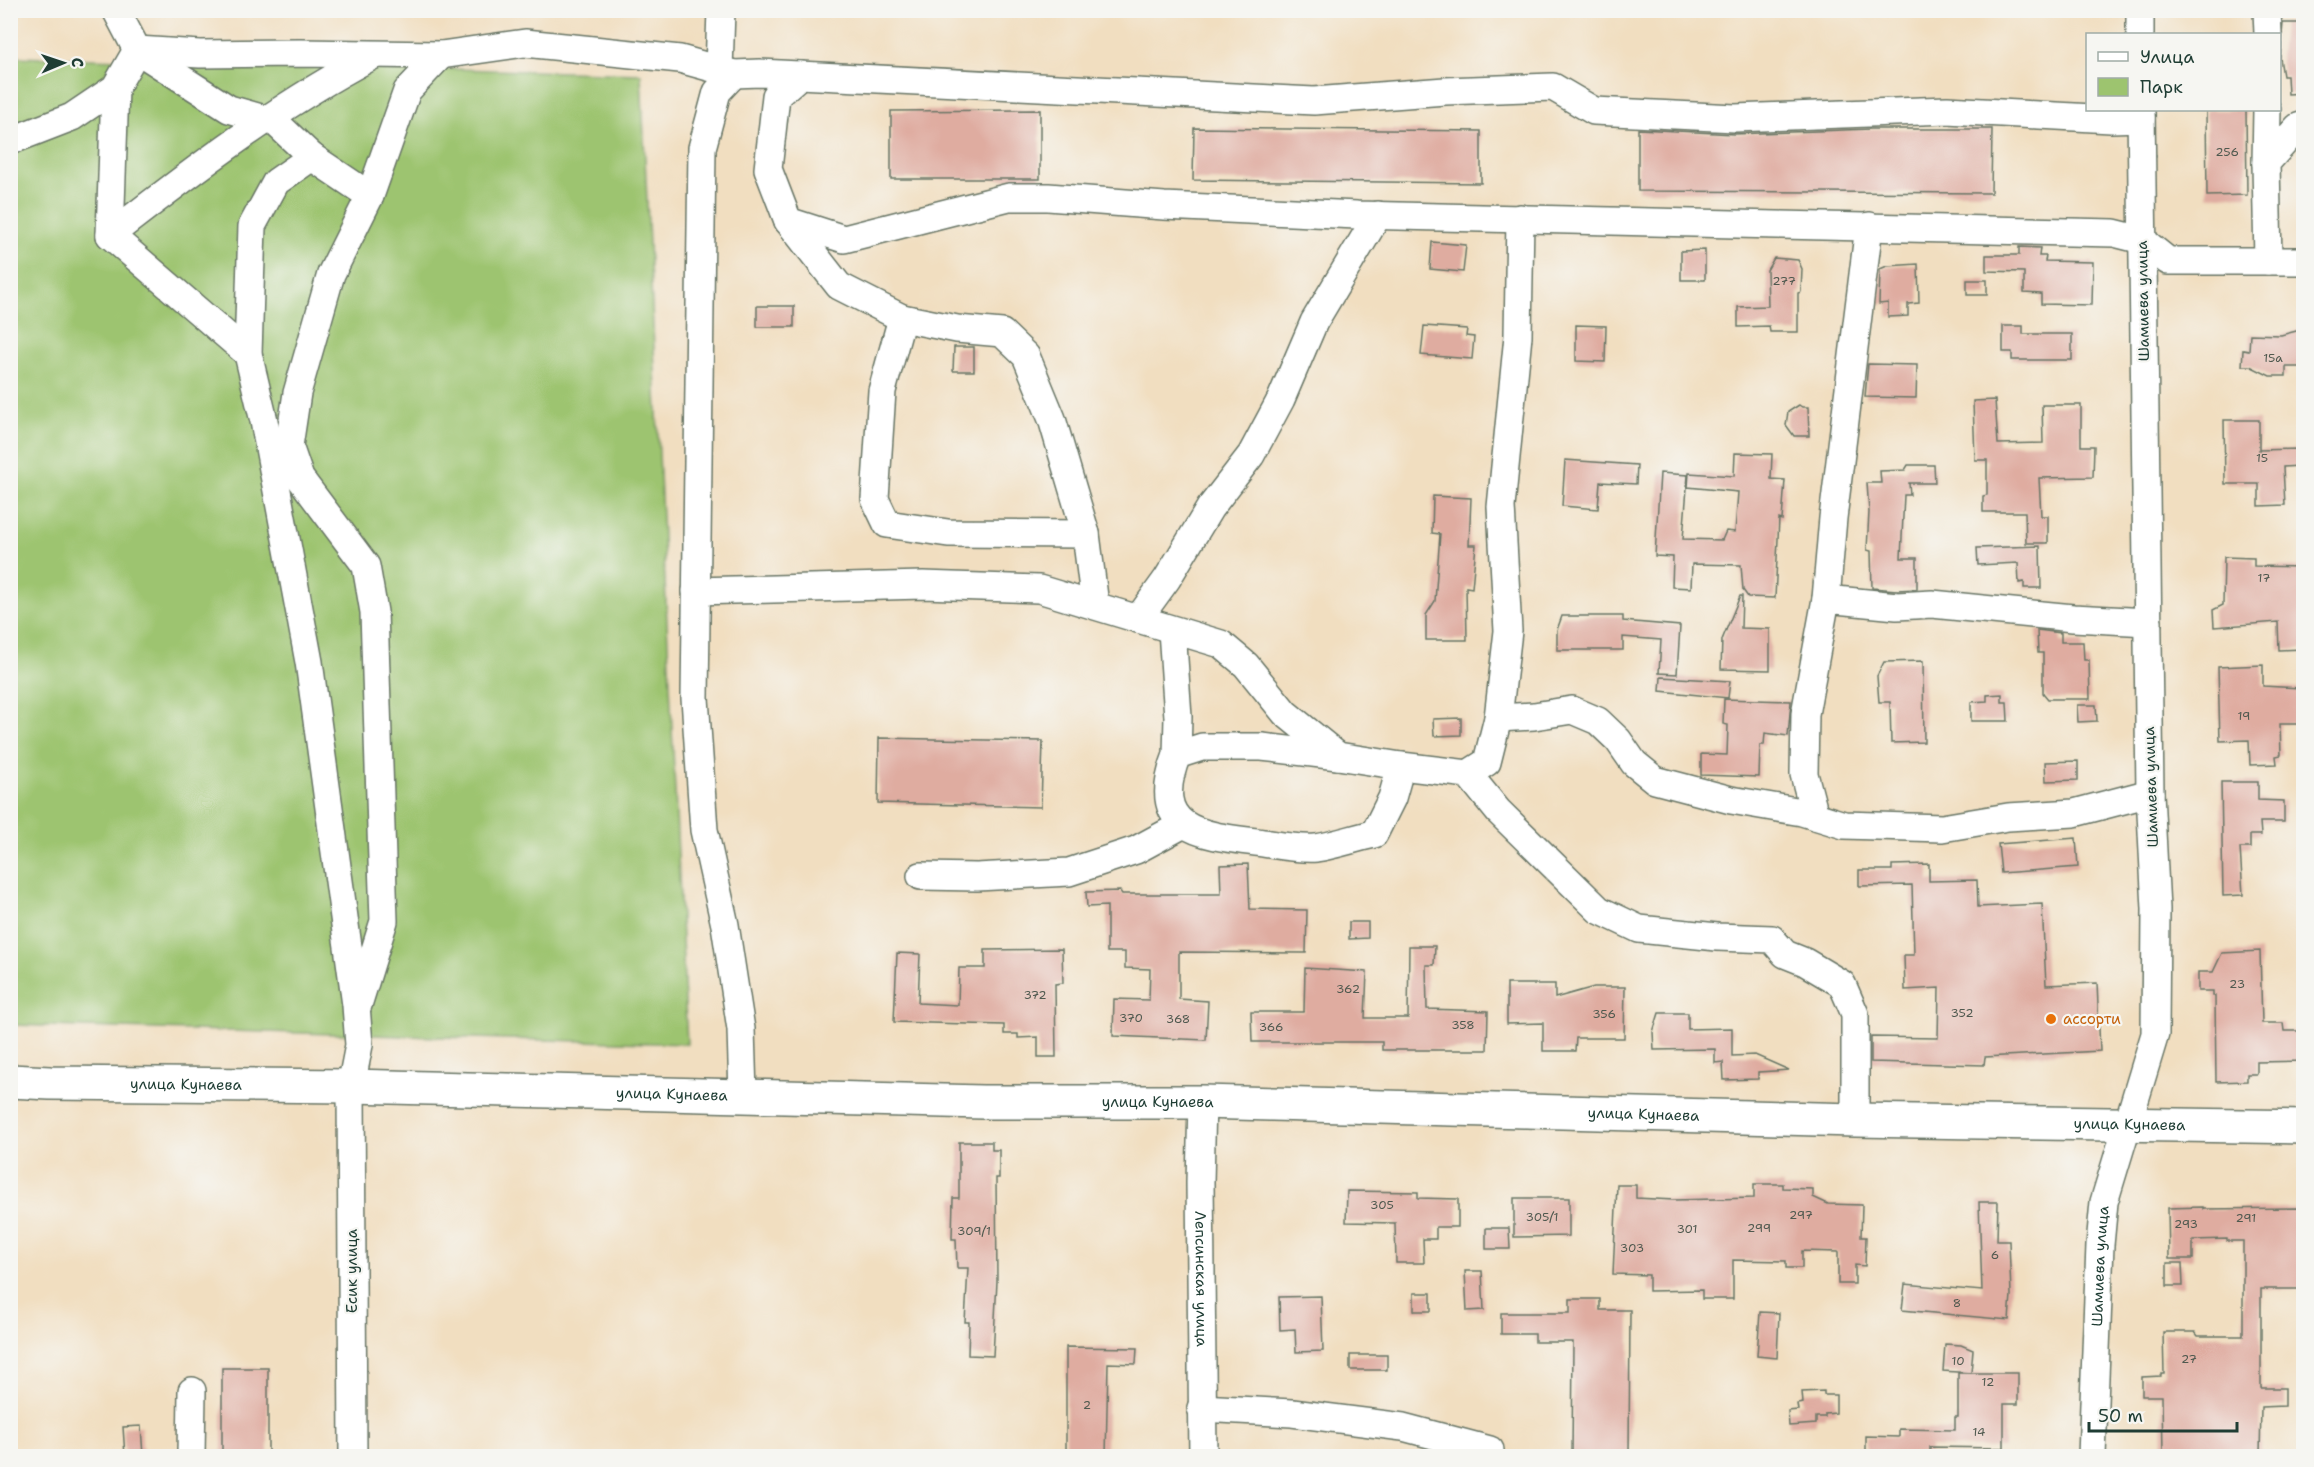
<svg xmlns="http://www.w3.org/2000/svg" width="2314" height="1467" viewBox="0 0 2314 1467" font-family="'Shantell Sans',sans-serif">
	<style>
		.green { fill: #9dc46f; stroke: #5e8052; stroke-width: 1.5 }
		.building { fill: #dfaca0 }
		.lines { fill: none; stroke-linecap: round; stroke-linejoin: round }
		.minor-casing { stroke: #687565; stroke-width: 30 }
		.major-casing { stroke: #687565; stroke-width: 36 }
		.minor { stroke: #fff; stroke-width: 27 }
		.major { stroke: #fff; stroke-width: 33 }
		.food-dot { fill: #e8710a; stroke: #f6f6f2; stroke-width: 2 }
		.labels { text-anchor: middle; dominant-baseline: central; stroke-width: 4.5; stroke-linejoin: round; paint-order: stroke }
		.number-label { font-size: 12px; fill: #4f594f }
		.street-label { font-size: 15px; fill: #1f3d34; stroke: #f6f6f2 }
		.food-label { font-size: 15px; fill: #c56008; stroke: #f6f6f2; text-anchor: start }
	</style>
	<rect width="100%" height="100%" fill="#f6f6f2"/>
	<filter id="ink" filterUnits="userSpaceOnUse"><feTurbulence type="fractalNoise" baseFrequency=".0167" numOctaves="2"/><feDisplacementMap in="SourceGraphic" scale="12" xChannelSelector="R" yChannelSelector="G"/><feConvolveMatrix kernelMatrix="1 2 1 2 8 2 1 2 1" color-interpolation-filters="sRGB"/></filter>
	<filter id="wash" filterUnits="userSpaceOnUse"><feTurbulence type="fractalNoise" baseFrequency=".008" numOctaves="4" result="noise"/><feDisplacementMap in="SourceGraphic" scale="24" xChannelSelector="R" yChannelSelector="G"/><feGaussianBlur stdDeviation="1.35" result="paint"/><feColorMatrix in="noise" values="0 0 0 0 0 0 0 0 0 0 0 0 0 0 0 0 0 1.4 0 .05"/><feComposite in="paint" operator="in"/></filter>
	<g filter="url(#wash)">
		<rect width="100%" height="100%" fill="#f1dec0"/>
		<path class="green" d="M 11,57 L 641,74 L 687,1044 L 11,1025 Z"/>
		<g id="blocks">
			<g class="building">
				<path d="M 2283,23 L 2304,23 L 2304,93 L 2288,94 L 2287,76 L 2283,76 L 2280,58 Z"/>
				<path d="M 1040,110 L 1040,179 L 891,179 L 891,111 Z"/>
				<path d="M 2206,110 L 2246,110 L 2247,195 L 2207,196 Z"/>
				<path d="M 1194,128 L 1481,131 L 1481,183 L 1193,180 Z"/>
				<path d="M 1638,129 L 1734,134 L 1871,129 L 1992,129 L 1991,193 L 1638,191 Z"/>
				<path d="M 1432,242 L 1466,245 L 1463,272 L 1430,269 Z"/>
				<path d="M 2019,247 L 2040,248 L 2039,256 L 2046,256 L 2045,261 L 2093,262 L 2092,305 L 2041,304 L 2041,294 L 2024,293 L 2024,272 L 1986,271 L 1986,255 L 2019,255 Z"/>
				<path d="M 1705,250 L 1705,280 L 1681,280 L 1681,251 Z"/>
				<path d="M 1774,258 L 1798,260 L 1802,269 L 1801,292 L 1798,293 L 1798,332 L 1770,332 L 1769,326 L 1738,327 L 1738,307 L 1768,306 L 1767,270 Z"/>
				<path d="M 1918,264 L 1919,303 L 1908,304 L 1908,316 L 1888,317 L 1888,303 L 1879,304 L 1880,269 L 1887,266 Z"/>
				<rect x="1967" y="280" width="20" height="15"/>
				<rect x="757" y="306" width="37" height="21"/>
				<path d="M 1576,325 L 1606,326 L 1605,362 L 1576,361 Z"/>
				<path d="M 1424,326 L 1467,329 L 1466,336 L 1474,337 L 1472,359 L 1421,355 Z"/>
				<path d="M 2003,326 L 2023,326 L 2023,334 L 2072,334 L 2072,360 L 2012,360 L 2012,352 L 2003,352 Z"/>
				<path d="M 2304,329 L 2304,367 L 2286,367 L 2286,376 L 2270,376 L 2250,366 L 2242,366 L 2243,350 L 2249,351 L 2250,334 L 2281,335 Z"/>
				<path d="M 954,347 L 974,347 L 974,371 L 953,371 Z"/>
				<path d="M 1868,364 L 1917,365 L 1916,398 L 1865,397 Z"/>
				<path d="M 1995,400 L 1998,444 L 2043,443 L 2042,405 L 2081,405 L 2081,446 L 2094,446 L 2093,477 L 2039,478 L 2041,516 L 2048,516 L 2048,543 L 2026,543 L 2025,512 L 1983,512 L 1983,496 L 1987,495 L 1987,460 L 1975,460 L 1973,401 Z"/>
				<path d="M 1799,405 L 1802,407 L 1808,407 L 1809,436 L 1794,436 L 1786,425 L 1788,412 Z"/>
				<path d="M 2224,420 L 2259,420 L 2259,450 L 2300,449 L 2300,466 L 2283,467 L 2285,505 L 2259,506 L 2259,484 L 2225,484 Z"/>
				<path d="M 1735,453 L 1772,454 L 1771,479 L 1785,480 L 1782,520 L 1779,519 L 1775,598 L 1748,597 L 1743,590 L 1741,565 L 1692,564 L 1691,588 L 1672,587 L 1673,557 L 1655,556 L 1660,473 L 1688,475 L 1683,539 L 1722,540 L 1726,531 L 1735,532 L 1738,492 L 1688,487 L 1689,473 L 1734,476 Z"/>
				<path d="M 1565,460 L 1637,465 L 1636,484 L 1600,482 L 1598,509 L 1562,506 Z"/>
				<path d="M 1908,465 L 1934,465 L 1935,483 L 1909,483 L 1910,495 L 1904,495 L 1901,558 L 1917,558 L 1917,589 L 1897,590 L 1872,588 L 1871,551 L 1867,550 L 1869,512 L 1867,483 L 1881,483 L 1880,471 L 1905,470 Z"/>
				<path d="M 1433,496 L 1471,498 L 1469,545 L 1476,545 L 1472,588 L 1466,587 L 1467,640 L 1426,640 L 1426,615 L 1435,601 L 1440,534 L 1432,533 Z"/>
				<path d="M 2040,546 L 2041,588 L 2024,588 L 2024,582 L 2019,583 L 2018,563 L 1978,565 L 1977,548 Z"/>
				<path d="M 2224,557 L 2254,558 L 2254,566 L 2304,567 L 2304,649 L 2279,650 L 2278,622 L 2214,627 L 2213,610 L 2223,605 Z"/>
				<path d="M 1740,596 L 1742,596 L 1741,628 L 1770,629 L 1770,670 L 1721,669 L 1722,640 Z"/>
				<path d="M 1562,616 L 1623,616 L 1623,621 L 1680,626 L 1677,674 L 1659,673 L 1661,640 L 1623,637 L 1623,650 L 1557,650 L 1557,630 Z"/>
				<path d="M 2037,630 L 2061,633 L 2061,642 L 2083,642 L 2084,660 L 2089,660 L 2090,699 L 2048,699 L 2043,693 L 2043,653 L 2038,653 Z"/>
				<path d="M 1923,661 L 1924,742 L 1891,743 L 1890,702 L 1879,702 L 1877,676 L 1884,662 Z"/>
				<path d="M 2263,665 L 2263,686 L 2300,688 L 2300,724 L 2280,724 L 2281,755 L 2276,756 L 2277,764 L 2250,765 L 2249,740 L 2220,741 L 2218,667 Z"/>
				<path d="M 1661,677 L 1730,681 L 1728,698 L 1660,691 Z"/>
				<path d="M 2002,694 L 2002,702 L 2007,702 L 2008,721 L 1971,721 L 1971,702 L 1987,701 L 1987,695 Z"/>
				<path d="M 1724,699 L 1791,701 L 1788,736 L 1765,733 L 1764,745 L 1760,745 L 1759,777 L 1701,775 L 1701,754 L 1727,755 L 1728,725 L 1723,724 Z"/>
				<path d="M 2077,705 L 2096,705 L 2097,721 L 2078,722 Z"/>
				<path d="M 1461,718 L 1461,735 L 1434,736 L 1433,719 Z"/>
				<path d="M 879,738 L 1043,741 L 1041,807 L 878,803 Z"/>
				<path d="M 2078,761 L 2078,780 L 2046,781 L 2045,762 Z"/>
				<path d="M 2221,782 L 2258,782 L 2258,800 L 2284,801 L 2284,822 L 2260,822 L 2261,835 L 2250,835 L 2250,848 L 2240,848 L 2243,895 L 2223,896 Z"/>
				<path d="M 2076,838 L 2078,867 L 2001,873 L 1998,844 Z"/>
				<path d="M 1248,864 L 1250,909 L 1307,910 L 1306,953 L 1179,952 L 1179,999 L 1208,1001 L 1206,1040 L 1113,1036 L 1114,999 L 1149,1000 L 1150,969 L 1125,968 L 1125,952 L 1107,952 L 1107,906 L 1087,907 L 1086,892 L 1120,891 L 1122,894 L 1221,894 L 1220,865 Z"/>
				<path d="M 1929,864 L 1929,881 L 1977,880 L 1978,907 L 2042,904 L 2046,985 L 2097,983 L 2100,1051 L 1985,1057 L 1984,1065 L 1871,1062 L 1871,1037 L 1938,1038 L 1939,988 L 1905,990 L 1904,955 L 1914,955 L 1912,885 L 1859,886 L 1859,870 L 1892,870 L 1892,865 Z"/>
				<path d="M 1349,922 L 1368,922 L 1368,938 L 1349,939 Z"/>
				<path d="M 1409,946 L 1435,946 L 1434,965 L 1426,965 L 1427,1009 L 1488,1011 L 1487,1050 L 1382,1050 L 1382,1042 L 1252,1042 L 1251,1012 L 1304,1012 L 1305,968 L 1367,972 L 1365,1018 L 1408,1018 Z"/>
				<path d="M 1062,949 L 1063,983 L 1055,984 L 1056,1057 L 1038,1057 L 1038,1037 L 1018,1038 L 1018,1034 L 1004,1034 L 1004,1025 L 894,1022 L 897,953 L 920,954 L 918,1003 L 958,1005 L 959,968 L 985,968 L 985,950 Z"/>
				<path d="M 2260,951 L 2262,1023 L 2283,1023 L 2284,1031 L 2299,1031 L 2299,1045 L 2304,1045 L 2304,1061 L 2257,1062 L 2257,1074 L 2247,1074 L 2247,1081 L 2216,1082 L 2215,996 L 2213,996 L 2213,991 L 2198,991 L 2198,972 L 2213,972 L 2222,953 Z"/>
				<path d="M 1507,984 L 1555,984 L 1555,998 L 1594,987 L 1625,987 L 1624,1038 L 1576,1038 L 1575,1051 L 1543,1051 L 1543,1023 L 1507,1024 Z"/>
				<path d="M 1659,1013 L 1688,1013 L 1688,1029 L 1732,1028 L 1732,1056 L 1755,1055 L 1789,1070 L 1758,1072 L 1758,1079 L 1724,1080 L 1723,1062 L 1715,1063 L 1715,1049 L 1654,1050 L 1653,1032 Z"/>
				<path d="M 959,1142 L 992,1142 L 992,1150 L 999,1150 L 999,1178 L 996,1178 L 997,1281 L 993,1356 L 968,1355 L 969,1322 L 965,1322 L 968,1268 L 957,1268 L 956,1239 L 952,1239 L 953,1198 L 959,1198 Z"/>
				<path d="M 1754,1184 L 1783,1184 L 1783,1188 L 1813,1189 L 1813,1197 L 1828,1204 L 1862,1205 L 1861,1237 L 1866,1237 L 1865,1266 L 1855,1265 L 1855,1284 L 1838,1284 L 1838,1252 L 1802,1251 L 1802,1268 L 1786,1268 L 1786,1261 L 1733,1260 L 1733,1299 L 1702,1299 L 1702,1290 L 1649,1291 L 1649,1275 L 1613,1274 L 1617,1185 L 1636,1185 L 1636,1198 L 1674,1200 L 1754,1198 Z"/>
				<path d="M 1347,1191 L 1418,1192 L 1418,1198 L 1458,1199 L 1458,1227 L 1436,1227 L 1436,1239 L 1423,1239 L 1424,1263 L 1396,1263 L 1395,1223 L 1346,1222 Z"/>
				<path d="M 1514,1198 L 1569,1198 L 1569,1236 L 1514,1237 Z"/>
				<path d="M 1979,1202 L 1998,1202 L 1997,1241 L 2009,1241 L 2011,1295 L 2009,1320 L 1902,1310 L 1905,1284 L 1982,1291 Z"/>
				<path d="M 2203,1207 L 2203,1209 L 2300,1208 L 2301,1289 L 2261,1289 L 2261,1388 L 2285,1388 L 2285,1406 L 2261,1407 L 2260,1455 L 2163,1456 L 2162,1396 L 2142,1396 L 2142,1377 L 2161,1376 L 2161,1374 L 2164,1374 L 2163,1332 L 2195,1332 L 2198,1336 L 2243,1336 L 2243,1241 L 2227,1241 L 2227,1239 L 2193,1240 L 2193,1259 L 2169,1259 L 2168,1208 Z"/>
				<path d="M 1486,1228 L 1509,1228 L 1510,1249 L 1486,1249 Z"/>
				<path d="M 2167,1263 L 2182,1263 L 2183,1286 L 2167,1286 Z"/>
				<path d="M 1465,1271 L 1482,1271 L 1484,1310 L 1467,1311 Z"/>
				<rect x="1414" y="1293" width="17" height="18"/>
				<path d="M 1321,1296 L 1323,1351 L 1296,1352 L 1295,1329 L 1280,1330 L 1279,1297 Z"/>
				<path d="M 1570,1299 L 1600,1299 L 1600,1310 L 1630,1310 L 1629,1456 L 1572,1456 L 1573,1342 L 1535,1342 L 1535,1334 L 1501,1334 L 1501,1313 L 1570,1313 Z"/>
				<path d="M 1760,1312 L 1779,1313 L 1777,1358 L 1757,1356 Z"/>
				<path d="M 1945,1344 L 1961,1345 L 1973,1350 L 1971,1373 L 1943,1371 Z"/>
				<path d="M 1066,1347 L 1137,1348 L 1136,1364 L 1108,1363 L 1106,1456 L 1066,1456 Z"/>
				<rect x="1350" y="1355" width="37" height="15"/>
				<rect x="222" y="1368" width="46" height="88"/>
				<path d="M 1958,1373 L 2018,1373 L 2018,1404 L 2004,1404 L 2004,1448 L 1930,1447 L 1930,1453 L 1866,1456 L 1866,1436 L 1899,1437 L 1899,1429 L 1955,1430 L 1955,1417 L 1958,1417 Z"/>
				<path d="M 1824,1391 L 1824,1395 L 1836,1395 L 1836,1413 L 1825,1414 L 1825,1417 L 1816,1417 L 1816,1424 L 1789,1426 L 1788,1411 L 1798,1410 L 1797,1404 L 1803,1403 L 1802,1392 Z"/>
				<path d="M 141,1426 L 143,1456 L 125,1456 L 123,1427 Z"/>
			</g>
		</g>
	</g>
	<g filter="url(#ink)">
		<use href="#blocks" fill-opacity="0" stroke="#687565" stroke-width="1.5"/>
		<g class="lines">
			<defs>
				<g id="minor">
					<path d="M 116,10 L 137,50 L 229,109 L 275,122 L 312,157"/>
					<path d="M 2140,10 L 2140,34"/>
					<path d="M 2267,10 L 2268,34"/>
					<path d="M 719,70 L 721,10"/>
					<path d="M 734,74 L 717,92 L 702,148 L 695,698 L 704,830 L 725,925 L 741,1029 L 743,1095"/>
					<path d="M 800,75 L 776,96 L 768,169 L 788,221 L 844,239 L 1009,197 L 1048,197 L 1164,206 L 1357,215 L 2114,233 L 2142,240 L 2168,261 L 2304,261"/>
					<path d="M 115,88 L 110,235 L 248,354"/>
					<path d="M 10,141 L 72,117 L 115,88 L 137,50 L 200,54 L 300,53 L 441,55 L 525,43 L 680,59 L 734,74 L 760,73 L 1314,101 L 1445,91 L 1553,87 L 1594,111 L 1735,118 L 1947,110 L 2111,119 L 2141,118"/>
					<path d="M 2266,163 L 2267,110"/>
					<path d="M 788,221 L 839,286 L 902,318 L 957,329 L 1002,333 L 1026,356 L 1052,419 L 1086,534 L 1095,605"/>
					<path d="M 110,235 C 195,169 279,105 374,55"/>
					<path d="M 2268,261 L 2266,163 L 2298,127 L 2304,125"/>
					<path d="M 902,318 L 882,391 L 875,499 L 887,524 L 948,533 L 1086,534"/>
					<path d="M 696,591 L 923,585 L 1039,589 L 1221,644 L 1246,665 L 1285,713 L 1338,756 L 1401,766 L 1468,774 L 1498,811 L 1599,910 L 1639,929 L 1717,937 L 1772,939 L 1785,954 L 1805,962 L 1842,984 L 1855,1014 L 1855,1120"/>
					<path d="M 1826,599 L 1897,606 L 1932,604 L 2073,618 L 2148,622"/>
					<path d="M 1138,619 L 1167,579 L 1210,508 L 1251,455 L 1281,399 L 1314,322 L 1378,215"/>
					<path d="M 1172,630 L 1178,717 L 1177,755"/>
					<path d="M 1498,718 L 1534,716 L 1572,710 L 1598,721 L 1618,740 L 1634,763 L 1655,780 L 1731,800 L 1802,812 L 1844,825 L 1942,828 L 2008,817 L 2074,813 L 2150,793"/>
					<path d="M 1338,756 L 1262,747 L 1202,747 L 1177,755 C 1148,829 1198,835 1256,842 C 1273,844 1299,850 1316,848 C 1335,845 1355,838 1374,834 L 1392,798 L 1401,766"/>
					<path d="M 1468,774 L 1487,762 L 1498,718 L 1508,631 L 1501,507 L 1518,336 L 1520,218"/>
					<path d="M 1815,816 L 1804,774 L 1805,714 L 1826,599 L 1833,518 L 1869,226"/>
					<path d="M 921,876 L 977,877 L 1069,872 L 1136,850 L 1182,825"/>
					<path d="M 358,1005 L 384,921 L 374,612 L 366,566 L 300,478 L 289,446 L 297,393 L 331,274 L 370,196"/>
					<path id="s1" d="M 1202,1102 L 1200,1182 L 1203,1456"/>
					<path d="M 1201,1408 L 1292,1413 L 1403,1427 L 1490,1450 L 1490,1456"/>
					<path d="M 191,1456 L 192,1391"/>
					<path d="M 353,1456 L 351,1086 L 359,1045 L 356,1005 L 309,662 L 264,421 L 248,354 L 252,226 L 276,182 L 312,157 L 370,196 L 407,91 L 441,55"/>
					<path id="s2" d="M 2092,1456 L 2100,1245 L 2104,1202 L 2155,1034 L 2156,909 L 2150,793 L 2141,110"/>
				</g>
				<g id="major">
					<path id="s3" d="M 10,1081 L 50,1083 L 351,1086 L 983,1102 L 1202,1102 L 1855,1120 L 2304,1127"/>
				</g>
			</defs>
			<use href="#minor" class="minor-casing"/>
			<use href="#major" class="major-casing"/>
			<use href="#minor" class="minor"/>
			<use href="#major" class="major"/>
		</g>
	</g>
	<circle class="food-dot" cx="2051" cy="1019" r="6"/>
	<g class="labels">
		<g class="number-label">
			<text x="2227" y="152">256</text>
			<text x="1784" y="281">277</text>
			<text x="2273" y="358">15а</text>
			<text x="2262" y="458">15</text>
			<text x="2264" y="578">17</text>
			<text x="2244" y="716">19</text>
			<text x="2237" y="984">23</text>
			<text x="1348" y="989">362</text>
			<text x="1035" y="995">372</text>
			<text x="1962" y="1013">352</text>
			<text x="1604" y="1014">356</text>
			<text x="1131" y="1018">370</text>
			<text x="1178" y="1019">368</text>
			<text x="1463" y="1025">358</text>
			<text x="1271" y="1027">366</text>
			<text x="1382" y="1205">305</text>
			<text x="1801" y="1215">297</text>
			<text x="1542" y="1217">305/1</text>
			<text x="2246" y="1218">291</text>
			<text x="2186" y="1224">293</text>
			<text x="1759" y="1228">299</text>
			<text x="1687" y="1229">301</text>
			<text x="974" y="1231">309/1</text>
			<text x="1632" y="1248">303</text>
			<text x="1995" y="1255">6</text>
			<text x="1957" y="1303">8</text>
			<text x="2189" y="1359">27</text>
			<text x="1958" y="1361">10</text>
			<text x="1988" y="1382">12</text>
			<text x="1087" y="1405">2</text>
			<text x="1979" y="1432">14</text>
		</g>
		<g class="street-label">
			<text transform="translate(2143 301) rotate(-91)">Шамиева улица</text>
			<text transform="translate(2151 787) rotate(-92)">Шамиева улица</text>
			<text stroke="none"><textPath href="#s3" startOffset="176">улица Кунаева</textPath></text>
			<text stroke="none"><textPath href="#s3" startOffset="662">улица Кунаева</textPath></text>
			<text stroke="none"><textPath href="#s3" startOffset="1148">улица Кунаева</textPath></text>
			<text stroke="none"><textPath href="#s3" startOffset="1634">улица Кунаева</textPath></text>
			<text stroke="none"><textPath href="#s3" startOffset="2120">улица Кунаева</textPath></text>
			<text stroke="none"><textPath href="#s2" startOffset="190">Шамиева улица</textPath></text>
			<text transform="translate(352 1271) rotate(-90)">Есик улица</text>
			<text stroke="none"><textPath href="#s1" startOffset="177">Лепсинская улица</textPath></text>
		</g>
		<g class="food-label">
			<text x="2063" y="1019">ассорти</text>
		</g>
	</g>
	<rect width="2314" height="1467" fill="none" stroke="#f6f6f2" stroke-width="36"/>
	<rect x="2086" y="33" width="195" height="78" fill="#f6f6f2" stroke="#a0aca6" stroke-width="1.5"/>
	<rect x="2098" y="52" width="30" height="9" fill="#ffffff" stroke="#a0aca6" stroke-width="1.5"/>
	<text x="2140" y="63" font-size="18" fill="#1f3d34">Улица</text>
	<rect x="2098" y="78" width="30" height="18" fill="#9dc46f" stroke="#a0aca6" stroke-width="1.5"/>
	<text x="2140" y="93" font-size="18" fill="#1f3d34">Парк</text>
	<g transform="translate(63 63) rotate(88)" stroke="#f6f6f2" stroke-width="4.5" paint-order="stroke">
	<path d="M0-4.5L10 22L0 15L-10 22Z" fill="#1f3d34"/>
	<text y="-9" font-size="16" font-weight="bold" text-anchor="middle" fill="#1f3d34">С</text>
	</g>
	<path d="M2089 1422v9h148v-9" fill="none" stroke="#1f3d34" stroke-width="3"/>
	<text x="2098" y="1422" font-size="18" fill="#1f3d34" stroke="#f6f6f2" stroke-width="4.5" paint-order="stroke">50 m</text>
</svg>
